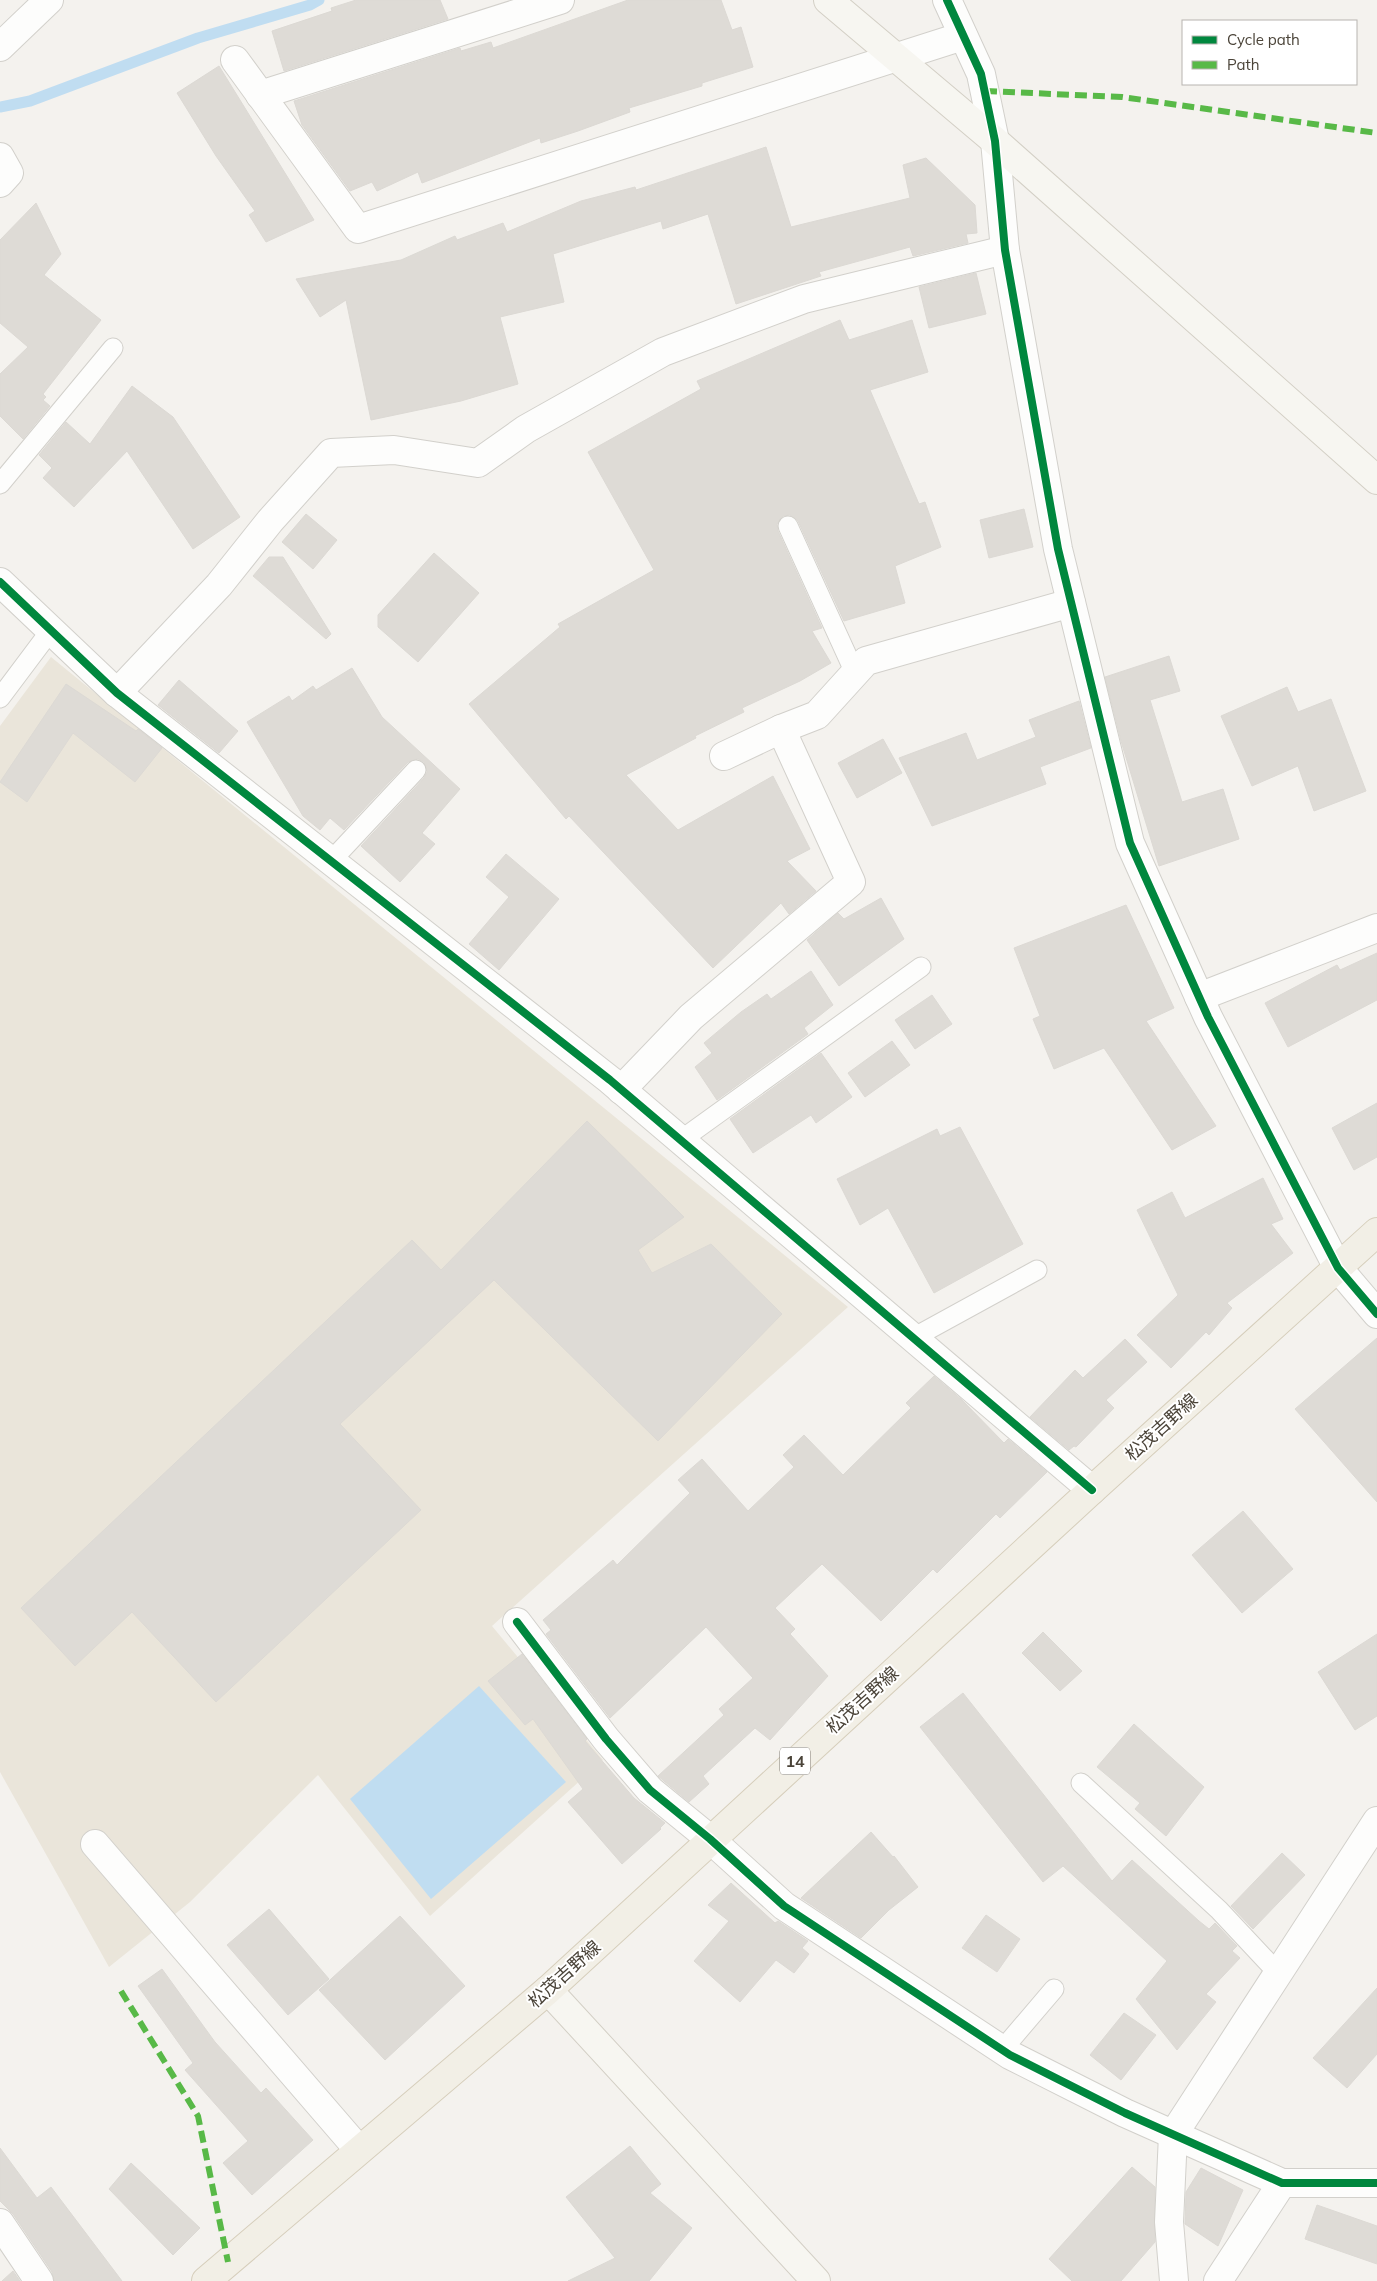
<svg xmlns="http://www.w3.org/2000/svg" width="1377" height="2281" viewBox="0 0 1377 2281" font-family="Mulish,'Noto Sans JP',sans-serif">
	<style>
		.education { fill: #eae5da }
		.water { fill: #c0ddf1 }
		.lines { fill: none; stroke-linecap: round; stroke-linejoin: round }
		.stream { stroke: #c0ddf1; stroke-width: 11 }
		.building { fill: #dedbd6; stroke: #dcd9d4 }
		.lane-casing { stroke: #d2d0cb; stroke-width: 21 }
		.street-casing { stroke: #d2d0cb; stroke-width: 30 }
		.secondary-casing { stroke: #d3cfc5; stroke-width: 30 }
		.primary-casing { stroke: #d6cebb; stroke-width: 30 }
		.lane { stroke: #fdfdfc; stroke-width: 19 }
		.street { stroke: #fdfdfc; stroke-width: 28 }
		.secondary { stroke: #f7f6f1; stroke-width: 28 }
		.primary { stroke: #f2efe6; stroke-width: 28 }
		.quiet { stroke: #58b947; stroke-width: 6; stroke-dasharray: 12 6; stroke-linecap: butt }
		.cycleway-casing { stroke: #fff; stroke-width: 11 }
		.cycleway { stroke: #00873e; stroke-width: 8 }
		.labels { text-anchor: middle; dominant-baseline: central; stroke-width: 4; stroke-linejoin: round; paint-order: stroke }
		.shield { fill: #fff; stroke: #817c74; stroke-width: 1 }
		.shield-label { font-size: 16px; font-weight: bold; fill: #4b4439 }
		.street-label { font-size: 18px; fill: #4b4439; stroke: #fff }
	</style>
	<rect width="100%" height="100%" fill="#f4f2ee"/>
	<path class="education" d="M 51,657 L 848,1307 L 492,1626 L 603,1760 L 430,1916 L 318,1775 L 190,1902 L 109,1967 L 0,1772 L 0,726 Z"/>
	<path class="water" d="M 479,1686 L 566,1782 L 431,1899 L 350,1799 Z"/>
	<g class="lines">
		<path class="stream" d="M 0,107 L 30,101 L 198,38 L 310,5 L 319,0"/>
	</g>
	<g class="building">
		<path d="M 356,0 L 440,0 L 448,19 L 284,71 L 272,31 L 332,11 L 331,8 Z"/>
		<path d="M 628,0 L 721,0 L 732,30 L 741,27 L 753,67 L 702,83 L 702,86 L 629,108 L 630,112 L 578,131 L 541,143 L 540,138 L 422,183 L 418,172 L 377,191 L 372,182 L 350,191 L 302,125 L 294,101 L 460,48 L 461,51 L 491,42 L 493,48 Z"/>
		<path d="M 219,66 L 314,220 L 266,242 L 249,215 L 255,211 L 216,156 L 177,93 Z"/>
		<path d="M 766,147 L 791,227 L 910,198 L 903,165 L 926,158 L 975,205 L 977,233 L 966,234 L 968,243 L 913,256 L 910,247 L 819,272 L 821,276 L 736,304 L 708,214 L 663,229 L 661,221 L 553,254 L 564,302 L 500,317 L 518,384 L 461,401 L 371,420 L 346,300 L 320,317 L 296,279 L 401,260 L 455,236 L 457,240 L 503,223 L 507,232 L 581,201 L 635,187 L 636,190 Z"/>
		<path d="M 36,203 L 61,254 L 44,275 L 101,320 L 43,394 L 46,397 L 43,400 L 50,406 L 23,439 L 0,416 L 0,374 L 28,347 L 0,323 L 0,240 Z"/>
		<path d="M 976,273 L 986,314 L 929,328 L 919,287 Z"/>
		<path d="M 840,320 L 849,340 L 912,320 L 928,372 L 870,390 L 919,504 L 925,502 L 941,547 L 895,566 L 905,603 L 844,621 L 798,521 L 790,515 L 783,516 L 777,524 L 778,531 L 822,628 L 812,631 L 831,663 L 800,681 L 742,708 L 744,712 L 695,736 L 696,738 L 626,775 L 678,830 L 773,776 L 810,849 L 787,861 L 816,891 L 789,914 L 781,903 L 713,968 L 569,816 L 566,819 L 469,704 L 560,627 L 558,624 L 654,570 L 588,452 L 701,389 L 697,381 Z"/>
		<path d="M 132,386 L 173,417 L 240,517 L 193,549 L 127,451 L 74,507 L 43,478 L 52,468 L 39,455 L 66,422 L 90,444 Z"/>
		<path d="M 1024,509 L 1033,547 L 989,558 L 980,520 Z"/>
		<path d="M 306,514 L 337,540 L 313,569 L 282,542 Z"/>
		<path d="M 434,553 L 479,593 L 418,662 L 378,627 L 378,615 Z"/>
		<path d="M 269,557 L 283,557 L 331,634 L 326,639 L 253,576 Z"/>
		<path d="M 1169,656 L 1180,691 L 1150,700 L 1182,802 L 1223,789 L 1239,839 L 1159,866 L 1121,741 L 1105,677 Z"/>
		<path d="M 352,668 L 382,717 L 460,789 L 422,833 L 435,844 L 400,882 L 361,846 L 424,778 L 427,772 L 424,762 L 418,759 L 408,762 L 344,830 L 330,818 L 320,830 L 303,816 L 247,722 L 289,696 L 292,701 L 313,686 L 316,690 Z"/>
		<path d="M 179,680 L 238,731 L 219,753 L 158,705 Z"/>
		<path d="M 66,684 L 136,731 L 138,729 L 162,748 L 135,782 L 73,733 L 27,802 L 0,782 Z"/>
		<path d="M 1287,687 L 1298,712 L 1331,699 L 1366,791 L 1314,811 L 1298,766 L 1252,786 L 1221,716 Z"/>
		<path d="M 1079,701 L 1091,748 L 1040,767 L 1046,784 L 932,826 L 899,758 L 966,733 L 977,760 L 1036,737 L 1029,720 Z"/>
		<path d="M 883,739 L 902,773 L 857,798 L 838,763 Z"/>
		<path d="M 506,854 L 559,899 L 499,970 L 469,944 L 509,897 L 486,877 Z"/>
		<path d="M 881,898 L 904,939 L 839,986 L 807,940 L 838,913 L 844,919 Z"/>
		<path d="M 1126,905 L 1174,1008 L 1146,1021 L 1216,1126 L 1172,1150 L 1104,1048 L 1054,1069 L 1033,1019 L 1040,1016 L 1014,948 Z"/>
		<path d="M 1377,953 L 1377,1000 L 1288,1047 L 1265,1003 L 1337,965 L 1340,970 Z"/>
		<path d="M 811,971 L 833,1005 L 804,1028 L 808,1034 L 717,1100 L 695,1067 L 712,1053 L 704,1043 L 741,1012 L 767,994 L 771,999 Z"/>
		<path d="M 932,995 L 952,1024 L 915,1049 L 895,1020 Z"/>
		<path d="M 892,1041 L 910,1065 L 865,1097 L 848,1073 Z"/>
		<path d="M 821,1053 L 852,1097 L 816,1123 L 811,1115 L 753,1153 L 730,1119 Z"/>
		<path d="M 1377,1103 L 1377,1157 L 1354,1170 L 1332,1128 Z"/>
		<path d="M 587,1121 L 684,1217 L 638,1250 L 652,1273 L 711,1244 L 782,1314 L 658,1441 L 494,1280 L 340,1424 L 421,1510 L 216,1702 L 132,1612 L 75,1666 L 21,1608 L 412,1240 L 441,1270 Z"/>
		<path d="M 960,1127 L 1023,1244 L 934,1293 L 888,1208 L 860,1225 L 837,1179 L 937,1129 L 940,1136 Z"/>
		<path d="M 1263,1178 L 1283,1219 L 1271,1224 L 1293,1253 L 1227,1303 L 1232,1308 L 1209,1335 L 1206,1332 L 1171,1368 L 1137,1335 L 1178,1295 L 1137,1210 L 1172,1192 L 1185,1218 Z"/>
		<path d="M 1377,1338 L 1377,1502 L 1295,1409 Z"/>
		<path d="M 1125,1339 L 1147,1362 L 1106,1400 L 1114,1408 L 1076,1447 L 1074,1446 L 1069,1450 L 1030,1417 L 1075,1370 L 1083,1378 Z"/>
		<path d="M 934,1376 L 962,1400 L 1004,1443 L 1008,1439 L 1047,1472 L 1000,1518 L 996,1514 L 937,1573 L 933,1569 L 881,1621 L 822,1564 L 775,1608 L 795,1629 L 790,1634 L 828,1676 L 770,1740 L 755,1728 L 703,1776 L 709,1784 L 689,1802 L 658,1776 L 724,1715 L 719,1709 L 753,1678 L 706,1627 L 610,1718 L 546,1634 L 551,1630 L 543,1620 L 613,1560 L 617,1565 L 690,1493 L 678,1480 L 702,1459 L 748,1511 L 794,1467 L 783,1455 L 804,1435 L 843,1475 L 911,1408 L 906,1403 Z"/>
		<path d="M 1243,1511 L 1293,1569 L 1242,1613 L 1192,1555 Z"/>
		<path d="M 1043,1632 L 1082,1671 L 1060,1691 L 1022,1653 Z"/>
		<path d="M 1377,1634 L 1377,1716 L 1355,1730 L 1318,1672 Z"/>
		<path d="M 522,1654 L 587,1739 L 585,1741 L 634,1798 L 665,1823 L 660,1828 L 661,1829 L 622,1864 L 568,1802 L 583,1789 L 533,1719 L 525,1725 L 488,1681 Z"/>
		<path d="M 963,1693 L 1112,1881 L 1132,1860 L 1199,1921 L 1209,1929 L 1215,1923 L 1237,1946 L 1232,1951 L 1240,1958 L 1206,1994 L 1216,2002 L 1177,2050 L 1136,1999 L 1167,1961 L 1063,1866 L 1043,1882 L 920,1727 Z"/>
		<path d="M 1134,1724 L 1204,1787 L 1166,1836 L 1135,1809 L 1140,1803 L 1097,1767 Z"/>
		<path d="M 871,1832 L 893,1857 L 894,1856 L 918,1887 L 889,1910 L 861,1938 L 801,1898 Z"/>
		<path d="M 1282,1853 L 1305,1875 L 1253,1929 L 1231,1906 Z"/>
		<path d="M 731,1883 L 775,1923 L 778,1921 L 808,1941 L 802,1948 L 809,1954 L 794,1973 L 776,1960 L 740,2002 L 694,1961 L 729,1921 L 708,1905 Z"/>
		<path d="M 269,1909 L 329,1979 L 288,2015 L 227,1945 Z"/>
		<path d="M 986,1915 L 1020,1939 L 997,1972 L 962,1948 Z"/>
		<path d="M 400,1916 L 465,1986 L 385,2060 L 319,1990 Z"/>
		<path d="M 162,1969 L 215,2042 L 261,2093 L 266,2088 L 313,2140 L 252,2195 L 223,2163 L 248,2141 L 185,2070 L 193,2063 L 138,1986 Z"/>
		<path d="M 1377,1988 L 1377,2054 L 1347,2088 L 1313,2058 Z"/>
		<path d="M 1124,2013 L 1156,2035 L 1121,2080 L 1090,2055 Z"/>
		<path d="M 630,2146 L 661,2184 L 650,2193 L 692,2228 L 649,2281 L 568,2281 L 615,2258 L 566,2197 Z"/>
		<path d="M 0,2148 L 37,2198 L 51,2187 L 122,2281 L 54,2281 L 52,2272 L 13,2214 L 0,2201 Z"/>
		<path d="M 131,2163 L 200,2228 L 173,2255 L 109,2189 Z"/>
		<path d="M 1132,2167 L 1155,2187 L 1155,2242 L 1121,2281 L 1072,2281 L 1049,2259 Z"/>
		<path d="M 1201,2168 L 1243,2190 L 1218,2246 L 1185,2224 L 1186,2192 Z"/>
		<path d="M 1317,2205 L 1377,2226 L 1377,2264 L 1305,2239 Z"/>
		<path d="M 13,2271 L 20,2281 L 2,2281 Z"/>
	</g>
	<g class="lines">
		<defs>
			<g id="lane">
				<path d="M 0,484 L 113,348"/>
				<path d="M 788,526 L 855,673"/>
				<path d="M 0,698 L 51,630"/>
				<path d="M 331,861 L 416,770"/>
				<path d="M 681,1140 L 921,967"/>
				<path d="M 913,1338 L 1037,1270"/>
				<path d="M 1081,1783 L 1219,1910 L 1278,1973"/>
				<path d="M 1002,2050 L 1054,1989"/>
			</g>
			<g id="street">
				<path d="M 947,0 L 981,74 L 995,141 L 1005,250 L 1058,549 L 1130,843 L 1208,1017 L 1338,1268 L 1377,1314"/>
				<path d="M 0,47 L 49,0"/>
				<path d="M 235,60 L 358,229 L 963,36"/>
				<path d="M 260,95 L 560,0"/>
				<path d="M 0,157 L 9,173 L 0,183"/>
				<path d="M 0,582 L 117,693 L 610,1080 L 1092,1490"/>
				<path d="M 117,693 L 219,585 L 270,521 L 331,453 L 394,450 L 478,463 L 526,429 L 663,352 L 804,299 L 1005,250"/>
				<path d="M 724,756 L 781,729"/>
				<path d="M 1199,997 L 1377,928"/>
				<path d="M 621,1090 L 691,1017 L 851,882 L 781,729 L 817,715 L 866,661 L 1071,603"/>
				<path d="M 517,1622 L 606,1739 L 650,1790 L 710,1839 L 784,1906 L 1010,2055 L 1125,2113 L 1282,2183 L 1377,2183"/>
				<path d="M 95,1844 L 359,2150"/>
				<path d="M 0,2223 L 39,2281"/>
				<path d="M 1174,2281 L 1169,2222 L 1173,2135 L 1377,1821"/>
				<path d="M 1218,2281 L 1282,2183"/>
			</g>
			<g id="secondary">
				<path d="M 828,0 L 995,141 L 1377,480"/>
				<path d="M 548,1990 L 816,2281"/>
			</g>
			<path id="primary" d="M 206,2281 L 548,1990 L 1092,1490 L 1377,1232"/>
		</defs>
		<use href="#lane" class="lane-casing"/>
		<use href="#street" class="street-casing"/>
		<use href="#secondary" class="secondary-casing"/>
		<use href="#primary" class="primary-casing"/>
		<use href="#lane" class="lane"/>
		<use href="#street" class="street"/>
		<use href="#secondary" class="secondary"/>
		<use href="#primary" class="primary"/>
		<g class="quiet">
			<path d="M 985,91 L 1122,97 L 1377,133"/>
			<path d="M 121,1991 L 198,2116 L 228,2262"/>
		</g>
		<defs>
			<g id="cycleway">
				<path d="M 947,0 L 981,74 L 995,141 L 1005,250 L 1058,549 L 1130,843 L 1208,1017 L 1338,1268 L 1377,1314"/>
				<path d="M 0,582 L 117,693 L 610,1080 L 1092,1490"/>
				<path d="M 517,1622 L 606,1739 L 650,1790 L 710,1839 L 784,1906 L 1010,2055 L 1125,2113 L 1282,2183 L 1377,2183"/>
			</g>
		</defs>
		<use href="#cycleway" class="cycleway-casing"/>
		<use href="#cycleway" class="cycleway"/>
	</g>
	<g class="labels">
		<rect class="shield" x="780" y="1747.5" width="30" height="27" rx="4"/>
		<g class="shield-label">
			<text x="795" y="1761">14</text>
		</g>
		<g class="street-label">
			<text transform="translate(1161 1427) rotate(-42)">松茂吉野線</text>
			<text transform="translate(862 1700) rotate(-42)">松茂吉野線</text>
			<text transform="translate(564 1974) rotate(-42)">松茂吉野線</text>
		</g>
	</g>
	<rect x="1182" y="20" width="175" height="65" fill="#ffffff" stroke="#b7b4b0"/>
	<rect x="1192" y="36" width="25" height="8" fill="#00873e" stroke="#b7b4b0"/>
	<text x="1227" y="45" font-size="15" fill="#4b4439">Cycle path</text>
	<rect x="1192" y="61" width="25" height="8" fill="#58b947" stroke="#b7b4b0"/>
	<text x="1227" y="70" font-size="15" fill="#4b4439">Path</text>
</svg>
